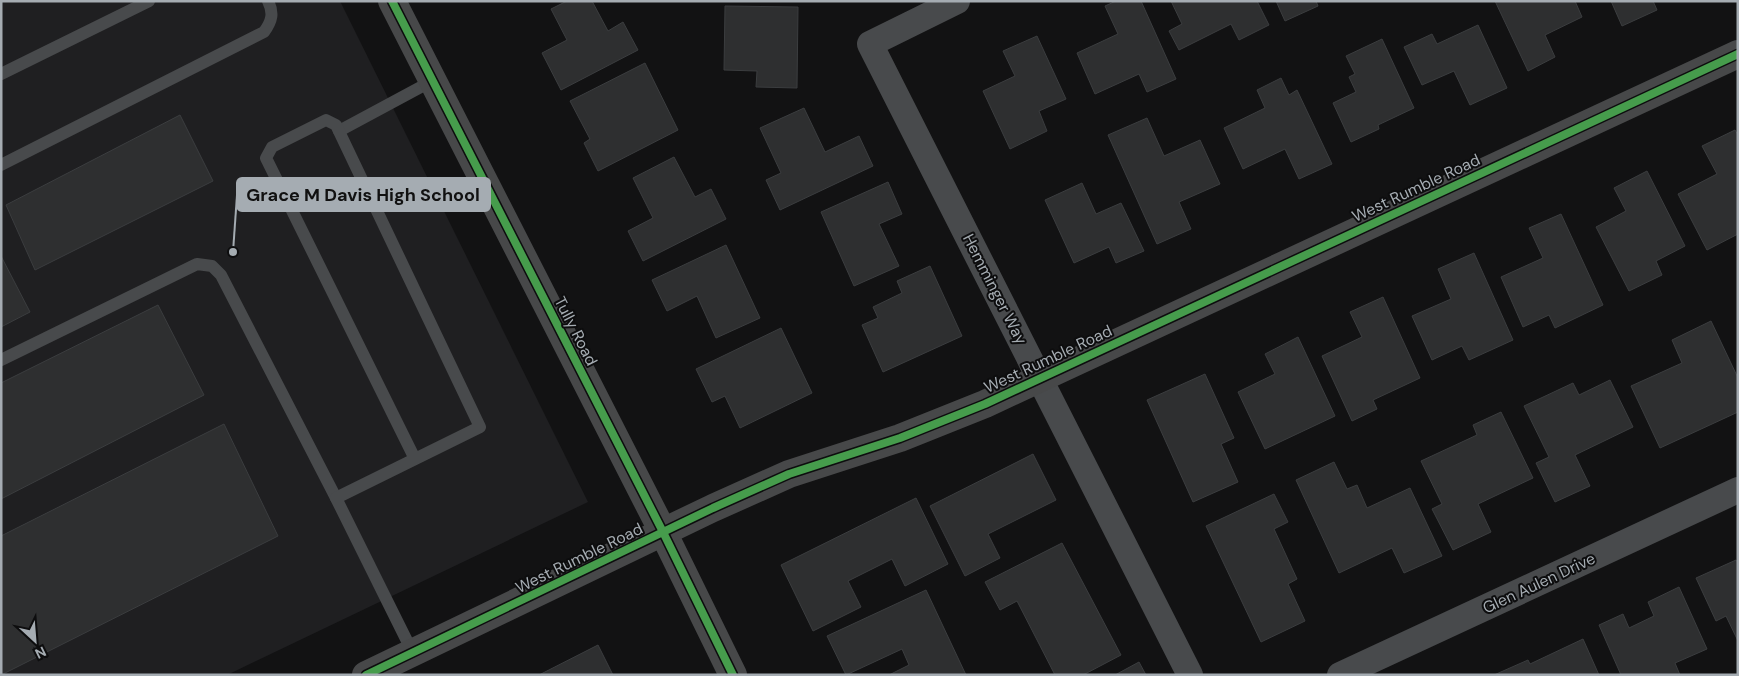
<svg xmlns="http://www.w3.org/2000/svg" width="1739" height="676" viewBox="0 0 1739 676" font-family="'DM Sans',sans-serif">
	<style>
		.built { fill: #1f1f21 }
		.building { fill: #2e2f30; stroke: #3b3d3f }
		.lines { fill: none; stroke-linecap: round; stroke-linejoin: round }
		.lane { stroke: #484a4c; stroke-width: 12 }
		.street { stroke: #484a4c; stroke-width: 26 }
		.secondary { stroke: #474849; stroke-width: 28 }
		.cycleway-casing { stroke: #0d0d0e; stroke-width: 11 }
		.cycleway { stroke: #469c4c; stroke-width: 8 }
		.labels { text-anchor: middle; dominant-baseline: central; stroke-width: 4; stroke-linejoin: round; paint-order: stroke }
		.street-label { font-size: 16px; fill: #a5acb2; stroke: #0d0d0e }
		.leader { fill: none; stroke: #a5acb2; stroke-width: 2 }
		.callout-dot { fill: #a5acb2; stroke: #0d0d0e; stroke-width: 2 }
		.callout { fill: #a5acb2; stroke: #a5acb2; stroke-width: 2 }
		.callout-label { font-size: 18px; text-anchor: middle; font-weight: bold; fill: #111 }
	</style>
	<rect width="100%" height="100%" fill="#121213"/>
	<path class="built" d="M 1,1 L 340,1 L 588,502 L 227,675 L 1,675 Z"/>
	<g class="building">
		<path d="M 567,1 L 592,1 L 608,31 L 623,22 L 638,50 L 561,90 L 542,53 L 567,40 L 551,9 Z"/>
		<path d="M 1116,1 L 1141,1 L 1176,79 L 1147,92 L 1139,74 L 1095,94 L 1077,53 L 1118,34 L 1105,6 Z"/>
		<path d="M 1171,1 L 1257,1 L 1269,25 L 1239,40 L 1231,24 L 1179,50 L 1169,31 L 1182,24 Z"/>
		<path d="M 1276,1 L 1316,1 L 1318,6 L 1285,21 Z"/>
		<path d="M 1495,1 L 1575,1 L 1582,17 L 1545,35 L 1555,57 L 1528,71 Z"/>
		<path d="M 1611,1 L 1653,1 L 1657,10 L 1622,26 Z"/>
		<path d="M 725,6 L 798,7 L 797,88 L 756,87 L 757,71 L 724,70 Z"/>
		<path d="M 1478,25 L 1507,88 L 1470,105 L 1454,71 L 1422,85 L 1404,47 L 1432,34 L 1437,44 Z"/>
		<path d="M 1037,36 L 1066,99 L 1039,111 L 1047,131 L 1010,149 L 983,91 L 1015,76 L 1003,51 Z"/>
		<path d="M 1382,39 L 1414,108 L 1378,125 L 1379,129 L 1351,142 L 1333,103 L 1356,92 L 1349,77 L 1355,74 L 1346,56 Z"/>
		<path d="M 645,63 L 678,130 L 598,171 L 584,143 L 590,139 L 570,101 Z"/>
		<path d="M 1281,78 L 1289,95 L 1297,90 L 1332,164 L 1299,179 L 1285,149 L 1243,169 L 1224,128 L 1265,108 L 1257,90 Z"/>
		<path d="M 804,108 L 825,152 L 859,136 L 873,166 L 780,210 L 766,180 L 781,173 L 760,128 Z"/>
		<path d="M 180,115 L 213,181 L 35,270 L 6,205 Z"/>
		<path d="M 1147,118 L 1164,156 L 1200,140 L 1220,184 L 1179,202 L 1191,229 L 1157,244 L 1108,135 Z"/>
		<path d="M 1735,130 L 1738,135 L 1738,234 L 1707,250 L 1678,194 L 1717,174 L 1702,146 Z"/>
		<path d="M 674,157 L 695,197 L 711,189 L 726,219 L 643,261 L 628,231 L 653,218 L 633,178 Z"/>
		<path d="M 1647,171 L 1685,246 L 1656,261 L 1662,275 L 1629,291 L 1596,227 L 1626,211 L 1614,188 Z"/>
		<path d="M 888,182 L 902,214 L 879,224 L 899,266 L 854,286 L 821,212 Z"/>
		<path d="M 1082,183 L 1096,214 L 1121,203 L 1144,251 L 1116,263 L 1109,247 L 1074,263 L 1045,200 Z"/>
		<path d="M 1561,214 L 1603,305 L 1555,328 L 1549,315 L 1523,327 L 1501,277 L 1543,258 L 1529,228 Z"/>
		<path d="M 726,245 L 760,318 L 716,338 L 697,296 L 667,311 L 652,280 Z"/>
		<path d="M 1474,253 L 1513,340 L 1469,360 L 1462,346 L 1432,360 L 1412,316 L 1451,299 L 1438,269 Z"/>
		<path d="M 1,256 L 30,312 L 1,327 Z"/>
		<path d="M 930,266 L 962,336 L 883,372 L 862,325 L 878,318 L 873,307 L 902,293 L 897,281 Z"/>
		<path d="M 1383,297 L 1420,378 L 1373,400 L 1377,409 L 1352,421 L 1322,356 L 1362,337 L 1350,312 Z"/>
		<path d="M 158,305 L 204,395 L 1,499 L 1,383 Z"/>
		<path d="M 1711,321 L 1738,378 L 1738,412 L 1660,448 L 1631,386 L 1682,363 L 1672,340 Z"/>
		<path d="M 781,328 L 812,393 L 740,428 L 725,396 L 712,402 L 696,369 Z"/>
		<path d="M 1298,337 L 1335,416 L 1265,449 L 1238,392 L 1275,374 L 1265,354 Z"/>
		<path d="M 1205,374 L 1234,438 L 1221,444 L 1238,482 L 1193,502 L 1147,400 Z"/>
		<path d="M 1610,380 L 1633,427 L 1575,455 L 1590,486 L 1555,502 L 1536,463 L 1549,457 L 1524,406 L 1573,383 L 1579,395 Z"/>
		<path d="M 1501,412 L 1533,478 L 1478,504 L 1491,532 L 1453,550 L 1432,509 L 1442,504 L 1421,461 L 1477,435 L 1473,425 Z"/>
		<path d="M 224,424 L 278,536 L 1,675 L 1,536 Z"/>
		<path d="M 1033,454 L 1056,500 L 988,534 L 1000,558 L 965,576 L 930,506 Z"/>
		<path d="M 1334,462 L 1347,489 L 1357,485 L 1367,508 L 1410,488 L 1442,556 L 1404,573 L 1392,548 L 1339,573 L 1296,480 Z"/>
		<path d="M 1274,494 L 1288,522 L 1274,529 L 1297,579 L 1288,584 L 1305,621 L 1261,642 L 1206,526 Z"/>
		<path d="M 916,498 L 948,564 L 905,586 L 892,559 L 848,581 L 861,607 L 813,631 L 781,565 Z"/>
		<path d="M 1062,543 L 1121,655 L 1083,675 L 1055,675 L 1017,601 L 1000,610 L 985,582 Z"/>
		<path d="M 1736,560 L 1738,563 L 1738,641 L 1726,616 L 1716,621 L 1696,578 Z"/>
		<path d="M 1679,587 L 1707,649 L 1675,663 L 1680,675 L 1621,675 L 1599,625 L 1623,614 L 1629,628 L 1654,616 L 1648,602 Z"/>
		<path d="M 926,590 L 966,675 L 889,675 L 909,665 L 902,649 L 846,675 L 827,636 Z"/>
		<path d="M 1583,639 L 1599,675 L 1494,675 L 1528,660 L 1530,664 Z"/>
		<path d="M 598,645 L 613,675 L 539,675 Z"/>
		<path d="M 1139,662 L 1146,675 L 1115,675 Z"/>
	</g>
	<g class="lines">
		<g class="lane">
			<path d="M 1,74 L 149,1"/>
			<path d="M 339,131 L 432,81"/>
			<path d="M 1,165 L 264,32 C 272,21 274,13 268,1"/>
			<path d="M 1,360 L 197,264 L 212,266 L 221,275 L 336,498"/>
			<path d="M 413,653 L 336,498 L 480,427 L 336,125 L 326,120 L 272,147 L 266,158 L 415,459"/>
		</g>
		<g class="street">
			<path d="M 957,1 L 870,44 L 1190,675"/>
			<path d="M 1340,675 L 1738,490"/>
		</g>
		<g class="secondary">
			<path d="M 392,1 L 663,532 L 733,675"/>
			<path d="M 366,675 L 713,508 L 789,474 L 900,438 L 985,404 L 1738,54"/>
		</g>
		<defs>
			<g id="cycleway">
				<path d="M 392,1 L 663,532 L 733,675"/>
				<path d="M 366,675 L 713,508 L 789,474 L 900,438 L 985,404 L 1738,54"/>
			</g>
		</defs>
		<use href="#cycleway" class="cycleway-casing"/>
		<use href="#cycleway" class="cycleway"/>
	</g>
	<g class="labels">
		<g class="street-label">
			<text transform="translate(1416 188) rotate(-25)">West Rumble Road</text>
			<text transform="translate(995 289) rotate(63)">Hemminger Way</text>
			<text transform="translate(576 331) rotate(63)">Tully Road</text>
			<text transform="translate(1048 359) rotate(-25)">West Rumble Road</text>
			<text transform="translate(579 558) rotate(-26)">West Rumble Road</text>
			<text transform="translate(1539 583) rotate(-25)">Glen Aulen Drive</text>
		</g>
	</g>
	<path class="leader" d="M233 252L237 195"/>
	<circle class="callout-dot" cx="233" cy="252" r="5"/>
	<rect class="callout" x="237" y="178" width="253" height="33" rx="5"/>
	<g class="callout-label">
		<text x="363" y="201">Grace M Davis High School</text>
	</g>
	<rect width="1739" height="676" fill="none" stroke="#a5acb2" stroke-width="5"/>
	<g transform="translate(35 641) rotate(154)" stroke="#0d0d0e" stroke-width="4" paint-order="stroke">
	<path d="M0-4L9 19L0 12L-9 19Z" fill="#a5acb2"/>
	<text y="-8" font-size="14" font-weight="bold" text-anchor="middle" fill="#a5acb2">N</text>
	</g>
</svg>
